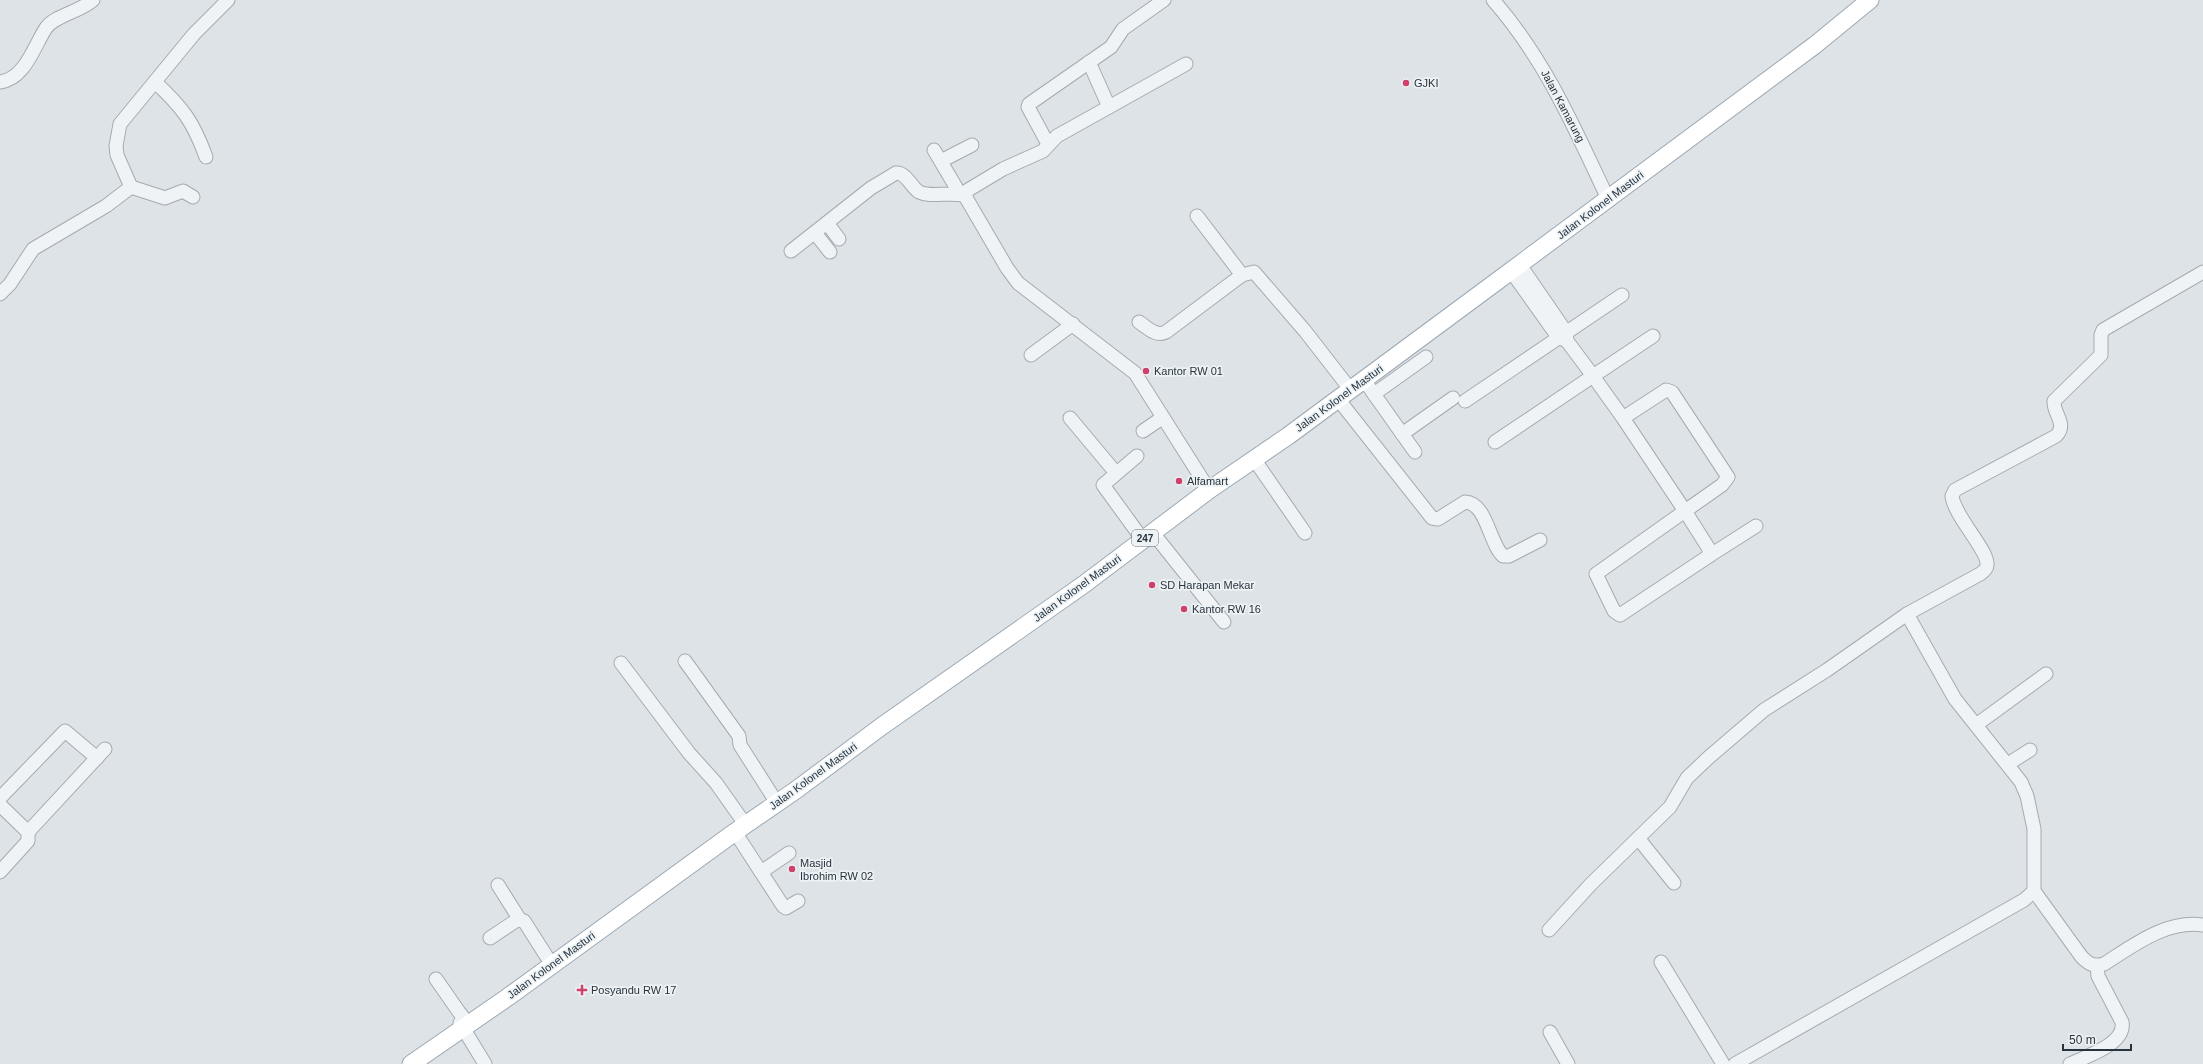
<svg xmlns="http://www.w3.org/2000/svg" width="2203" height="1064" viewBox="0 0 2203 1064" font-family="Helvetica,sans-serif">
	<style>
		.lines { fill: none; stroke-linecap: round; stroke-linejoin: round }
		.minor-casing { stroke: #a3abb1; stroke-width: 15 }
		.major-casing { stroke: #9da9b3; stroke-width: 19 }
		.minor { stroke: #f0f3f6; stroke-width: 13 }
		.major { stroke: #fff; stroke-width: 17 }
		.poi-dot { fill: #cf406a; stroke: #edf2f5; stroke-width: 1.5 }
		.labels { text-anchor: middle; dominant-baseline: central; stroke-width: 3.5; stroke-linejoin: round; paint-order: stroke }
		.shield { fill: #edf2f5; stroke: #626c75; stroke-width: 1 }
		.shield-label { font-size: 10px; font-weight: bold; fill: #27333e }
		.poi-label { font-size: 11px; fill: #27333e; stroke: #edf2f5; text-anchor: start }
		.street-label { font-size: 11px; fill: #27333e; stroke: #edf2f5 }
	</style>
	<rect width="100%" height="100%" fill="#dee3e7"/>
	<g class="lines">
		<defs>
			<g id="minor">
				<path d="M 1493,0 C 1545,59 1575,129 1608,199"/>
				<path d="M 1089,62 L 1109,107"/>
				<path d="M 0,82 C 25,79 34,46 46,28 C 55,15 80,12 93,0"/>
				<path d="M 155,82 C 182,107 193,121 206,157"/>
				<path d="M 1048,144 L 1028,107 L 1029,104 L 1111,47 L 1123,29 L 1164,0"/>
				<path d="M 934,150 L 960,194"/>
				<path d="M 941,161 L 972,145"/>
				<path d="M 131,187 L 165,198 L 183,191 L 193,197"/>
				<path d="M 965,196 L 968,190 L 1003,169 L 1043,151 L 1057,136 L 1186,64"/>
				<path d="M 1197,216 L 1242,275"/>
				<path d="M 827,223 L 839,239"/>
				<path d="M 815,233 L 830,252"/>
				<path d="M 791,251 L 871,188 L 896,173 C 906,172 911,187 919,192 C 931,198 951,191 965,196 L 1007,268 L 1018,283 L 1135,373 L 1209,490"/>
				<path d="M 1511,271 L 1558,337 L 1565,340"/>
				<path d="M 0,294 L 10,284 L 33,249 L 106,206 L 131,187 L 117,155 L 116,146 L 120,124 L 194,34 L 228,0"/>
				<path d="M 1139,322 C 1148,328 1156,337 1166,332 L 1242,275 L 1254,272 L 1305,331 L 1350,389"/>
				<path d="M 1031,355 L 1073,324"/>
				<path d="M 1364,380 L 1415,452"/>
				<path d="M 1374,394 L 1426,357"/>
				<path d="M 1338,399 L 1432,518 L 1438,519 L 1465,502 C 1487,503 1489,543 1503,556 L 1509,556 L 1540,540"/>
				<path d="M 1465,401 L 1622,295"/>
				<path d="M 1070,418 L 1116,473"/>
				<path d="M 1623,418 L 1685,511 L 1596,574 L 1614,611 L 1620,615 L 1709,556 L 1709,549 L 1685,511 L 1722,485 L 1728,477 L 1672,392 L 1666,390 L 1623,418 L 1593,376 L 1653,336"/>
				<path d="M 1143,431 L 1162,418"/>
				<path d="M 1402,434 L 1453,398"/>
				<path d="M 1495,442 L 1593,376 L 1567,341 L 1566,332 L 1520,265"/>
				<path d="M 1137,456 L 1103,485 L 1143,540"/>
				<path d="M 1254,459 L 1305,533"/>
				<path d="M 1153,533 L 1224,622"/>
				<path d="M 1709,556 L 1756,526"/>
				<path d="M 685,661 L 739,736 L 740,745 L 777,803"/>
				<path d="M 621,663 L 689,753 L 716,783 L 745,824"/>
				<path d="M 1976,725 L 2046,674"/>
				<path d="M 2008,764 L 2030,750"/>
				<path d="M 0,798 L 65,731 L 97,758"/>
				<path d="M 0,805 L 28,832 L 28,841 L 0,872"/>
				<path d="M 28,832 L 105,749"/>
				<path d="M 735,832 L 783,906 L 786,908 L 798,901"/>
				<path d="M 1638,838 L 1674,883"/>
				<path d="M 761,872 L 789,853"/>
				<path d="M 498,885 L 520,920"/>
				<path d="M 2034,891 L 2081,956 C 2088,964 2094,967 2104,964 C 2134,945 2166,920 2203,925"/>
				<path d="M 1549,930 L 1591,884 L 1670,807 L 1687,778 L 1708,758 L 1764,710 L 1827,670 L 1907,614"/>
				<path d="M 490,938 L 517,920 L 524,921 L 552,965"/>
				<path d="M 1661,962 L 1723,1064"/>
				<path d="M 436,979 L 459,1012 L 463,1017 L 460,1023 L 485,1064"/>
				<path d="M 1550,1032 L 1568,1064"/>
				<path d="M 1735,1064 L 2024,900 L 2034,891 L 2034,829 L 2027,796 L 2021,782 L 1955,699 L 1907,614 L 1980,574 C 1983,572 1987,569 1987,565 C 1989,551 1954,516 1952,496 L 1955,490 L 2056,436 C 2068,424 2053,414 2054,401 L 2101,355 L 2101,335 L 2103,330 L 2203,272"/>
				<path d="M 2070,1064 C 2087,1056 2126,1044 2122,1022 L 2098,976 L 2097,966"/>
			</g>
			<path id="major" d="M 411,1064 L 508,997 L 735,832 L 796,790 L 882,726 L 1083,585 L 1209,490 L 1288,436 L 1496,282 L 1815,45 L 1870,0"/>
		</defs>
		<use href="#minor" class="minor-casing"/>
		<use href="#major" class="major-casing"/>
		<use href="#minor" class="minor"/>
		<use href="#major" class="major"/>
	</g>
	<g class="poi-dot">
		<circle cx="1406" cy="83" r="4"/>
		<circle cx="1146" cy="371" r="4"/>
		<circle cx="1179" cy="481" r="4"/>
		<circle cx="1152" cy="585" r="4"/>
		<circle cx="1184" cy="609" r="4"/>
		<circle cx="792" cy="869" r="4"/>
		<path d="M580 984h4v4h4v4h-4v4h-4v-4h-4v-4h4z"/>
	</g>
	<g class="labels">
		<rect class="shield" x="1132" y="530" width="26" height="16" rx="3"/>
		<g class="shield-label">
			<text x="1145" y="538">247</text>
		</g>
		<g class="poi-label">
			<text x="1414" y="83">GJKI</text>
			<text x="1154" y="371">Kantor RW 01</text>
			<text x="1187" y="481">Alfamart</text>
			<text x="1160" y="585">SD Harapan Mekar</text>
			<text x="1192" y="609">Kantor RW 16</text>
			<text x="800" y="863">Masjid<tspan x="800" dy="13">Ibrohim RW 02</tspan></text>
			<text x="591" y="990">Posyandu RW 17</text>
		</g>
		<g class="street-label">
			<text transform="translate(1563 106) rotate(62)">Jalan Kamarung</text>
			<text transform="translate(1600 205) rotate(-37)">Jalan Kolonel Masturi</text>
			<text transform="translate(1339 398) rotate(-36)">Jalan Kolonel Masturi</text>
			<text transform="translate(1077 588) rotate(-36)">Jalan Kolonel Masturi</text>
			<text transform="translate(813 776) rotate(-36)">Jalan Kolonel Masturi</text>
			<text transform="translate(551 965) rotate(-36)">Jalan Kolonel Masturi</text>
		</g>
	</g>
	<path d="M2063 1044v6h68v-6" fill="none" stroke="#27333e" stroke-width="2"/>
	<text x="2069" y="1044" font-size="12" fill="#27333e" stroke="#edf2f5" stroke-width="3" paint-order="stroke">50 m</text>
</svg>
